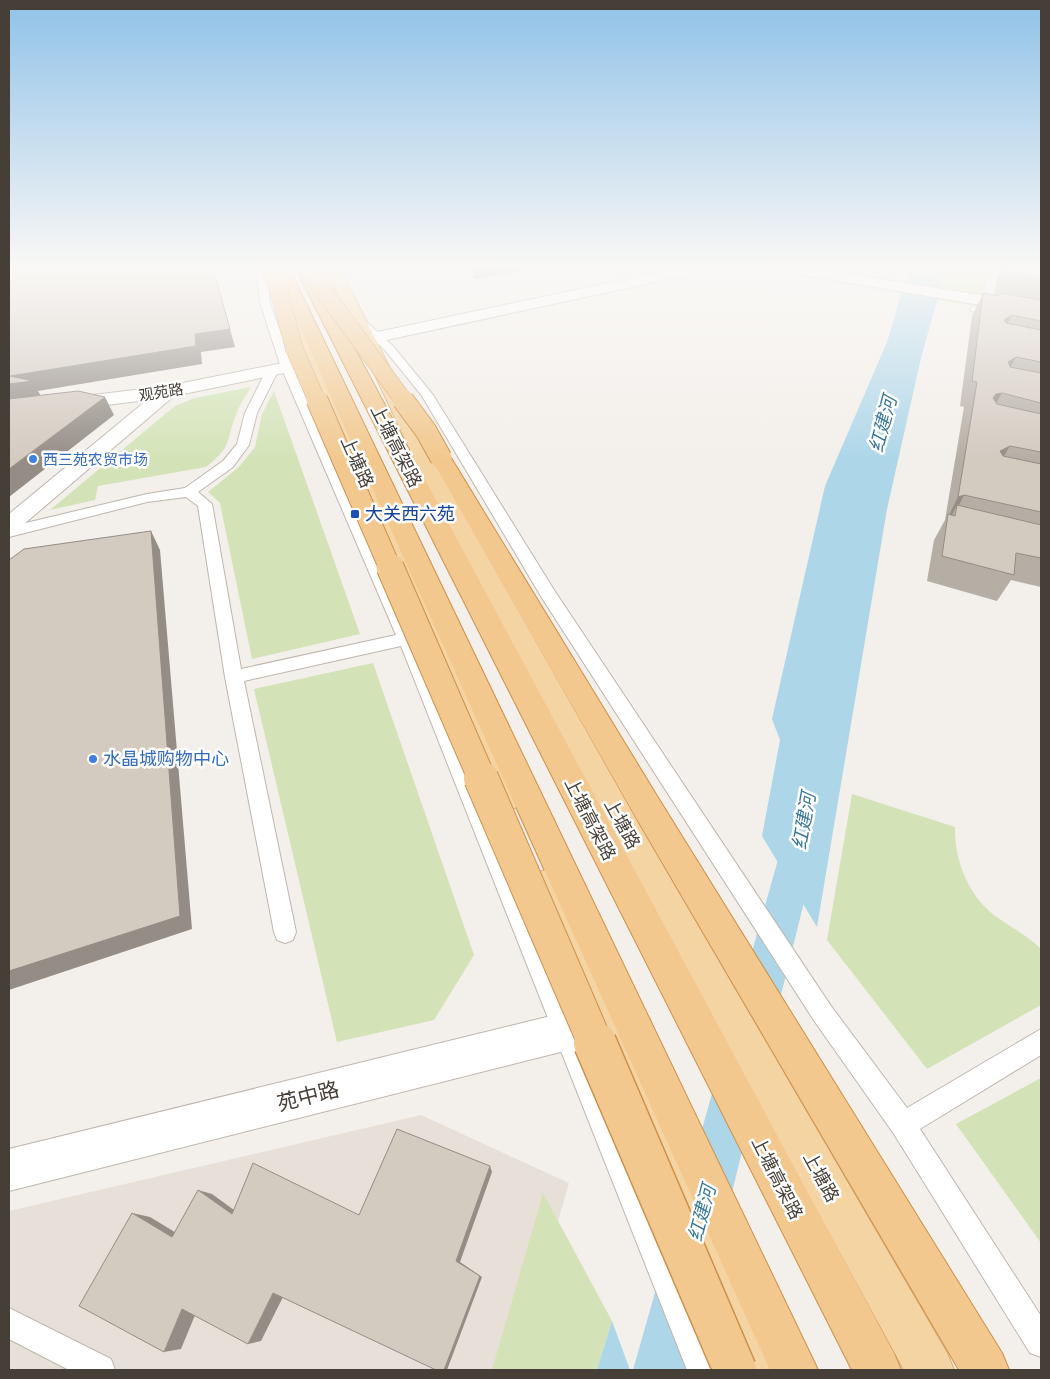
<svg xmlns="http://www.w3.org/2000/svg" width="1050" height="1379" viewBox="0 0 1050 1379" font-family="Montserrat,'Noto Sans SC',sans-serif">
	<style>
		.residential { fill: #e6e0d8 }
		.green { fill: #d3e3b7 }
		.water { fill: #add6e9 }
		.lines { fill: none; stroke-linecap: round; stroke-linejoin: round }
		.canal { fill: #add6e9; fill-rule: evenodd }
		.service-casing { stroke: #beb6ad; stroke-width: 2 }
		.minor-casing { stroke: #beb6ad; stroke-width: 2 }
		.primary-casing { stroke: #d7af73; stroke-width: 2 }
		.trunk-casing { stroke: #cd9049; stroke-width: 2 }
		.service { fill: #fff; fill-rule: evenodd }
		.minor { fill: #fff; fill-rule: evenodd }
		.primary { fill: #f4d4a2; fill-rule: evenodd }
		.trunk { fill: #f2c88e; fill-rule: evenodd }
		.trunk-bridge-far4-casing { stroke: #cd9049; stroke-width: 18; stroke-linecap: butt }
		.trunk-bridge-far3-casing { stroke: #cd9049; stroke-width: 23; stroke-linecap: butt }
		.trunk-bridge-far2-casing { stroke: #cd9049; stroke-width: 29; stroke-linecap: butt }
		.trunk-bridge-far1-casing { stroke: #cd9049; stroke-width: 36; stroke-linecap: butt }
		.trunk-bridge-casing { stroke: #cd9049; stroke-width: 45; stroke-linecap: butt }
		.trunk-bridge-far4 { stroke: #f2c88e; stroke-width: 17 }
		.trunk-bridge-far3 { stroke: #f2c88e; stroke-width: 21 }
		.trunk-bridge-far2 { stroke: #f2c88e; stroke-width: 27 }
		.trunk-bridge-far1 { stroke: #f2c88e; stroke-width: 34 }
		.trunk-bridge { stroke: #f2c88e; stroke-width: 42 }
		.wall { fill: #b5aea5 }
		.shaded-wall { fill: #948d86 }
		.building { fill: #d3cac0; stroke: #948d86 }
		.shop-dot { fill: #3f7fe0; stroke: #fff; stroke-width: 2 }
		.transit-dot { fill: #1a4fb4; stroke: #fff; stroke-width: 2 }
		.labels { text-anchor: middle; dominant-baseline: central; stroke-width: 5; stroke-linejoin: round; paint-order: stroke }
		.far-street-label { font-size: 15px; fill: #463f38; stroke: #fff }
		.far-shop-label { font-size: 15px; fill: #366cbe; stroke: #fff; text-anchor: start }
		.street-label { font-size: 18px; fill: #463f38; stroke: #fff }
		.transit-label { font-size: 18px; fill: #164399; stroke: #fff; text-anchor: start }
		.shop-label { font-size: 18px; fill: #366cbe; stroke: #fff; text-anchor: start }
		.water-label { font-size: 19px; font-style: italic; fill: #397998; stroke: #fff }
		.near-street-label { font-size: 21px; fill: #463f38; stroke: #fff }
	</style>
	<rect width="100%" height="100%" fill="#f3efea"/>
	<path class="residential" d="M 421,1115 L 569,1183 L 515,1370 L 9,1370 L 9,1211 Z"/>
	<g class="green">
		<path d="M 946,268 L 990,268 L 981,307 L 937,300 Z"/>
		<path d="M 251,387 C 246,396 239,405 236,415 C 225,442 233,446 206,467 L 98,486 L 95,500 L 50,510 L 175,406 L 195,398 Z"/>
		<path d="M 274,391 L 360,634 L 252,659 L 220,503 L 208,492 L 239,467 L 255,447 L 262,414 Z"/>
		<path d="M 373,663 L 474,955 L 434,1020 L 337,1042 L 254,689 Z"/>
		<path d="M 852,794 L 955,827 C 954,859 968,895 994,915 C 1010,927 1027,935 1041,949 L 1041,1005 L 927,1069 L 827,940 Z"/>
		<path d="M 1041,1078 L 1041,1243 L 956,1124 Z"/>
		<path d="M 543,1193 L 612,1321 L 597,1370 L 492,1370 Z"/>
	</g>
	<g class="water">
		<path d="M 909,268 L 946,268 L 921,358 L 887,509 L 817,927 L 762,836 L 780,740 L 772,719 L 825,486 L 887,342 Z"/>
		<path d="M 612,1321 L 630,1370 L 597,1370 Z"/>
	</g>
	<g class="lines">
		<g class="canal">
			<path d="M 801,826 L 814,830 L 819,842 L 730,1200 L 723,1217 L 706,1224 L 689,1217 L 682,1200 L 783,842 L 788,830 Z"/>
			<path d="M 682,1263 L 700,1271 L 708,1289 L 687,1370 L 633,1370 L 656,1289 L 664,1271 Z"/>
		</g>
		<defs>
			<g id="service">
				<path d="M 256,268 L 266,268 L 270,303 L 293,367 L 414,639 L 717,1370 L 687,1370 L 401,646 L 244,681 L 296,932 L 293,940 L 285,943 L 277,940 L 274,932 L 225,677 L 198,506 L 186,497 L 147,502 L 9,537 L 9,527 L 147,494 L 185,488 L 223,461 L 237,444 L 245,413 L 267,369 L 273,366 L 277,367 L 279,369 L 257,413 L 249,445 L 233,467 L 198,492 L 212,504 L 241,669 L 396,635 L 281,367 L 260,303 Z"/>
				<path d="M 975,306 L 1041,318 L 1041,324 L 971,311 L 970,309 Z"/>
				<path d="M 365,323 L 369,324 L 393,346 L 433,395 L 554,590 L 831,1006 L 907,1108 L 1041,1029 L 1041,1055 L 920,1129 L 1041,1316 L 1041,1357 L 1030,1353 L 894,1134 L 815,1022 L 542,598 L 422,396 L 385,350 L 361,328 L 360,326 L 361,324 Z"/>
				<path d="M 9,1308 L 111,1359 L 115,1370 L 69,1370 L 9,1339 Z"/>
			</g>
			<g id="minor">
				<path d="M 678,268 L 705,268 L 702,271 L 697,273 L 368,344 L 362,343 L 359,339 L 362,335 L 368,334 Z"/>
				<path d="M 783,268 L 814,268 L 1041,305 L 1041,315 L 790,273 L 785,271 Z"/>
				<path d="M 312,357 L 318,358 L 321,362 L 318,366 L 174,396 L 17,530 L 9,532 L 9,514 L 147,400 L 9,417 L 9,405 L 168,386 Z"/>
				<path d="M 608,1002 L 621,1008 L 627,1021 L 621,1034 L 608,1040 L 9,1191 L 9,1149 Z"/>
			</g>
			<g id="primary">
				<path d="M 258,268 L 273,268 L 321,362 L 521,798 L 517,807 L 506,811 L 495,807 L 303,362 Z"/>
				<path d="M 325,268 L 340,268 L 454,497 L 641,828 L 947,1353 L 954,1370 L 904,1370 L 619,848 L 432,497 Z"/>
				<path d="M 545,870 L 557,875 L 621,1008 L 786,1370 L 738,1370 L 595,1034 L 528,886 L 533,875 Z"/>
			</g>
			<g id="trunk">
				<path d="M 273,268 L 289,268 L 818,1370 L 770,1370 Z"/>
				<path d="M 297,268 L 312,269 L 894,1353 L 901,1370 L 852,1370 L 296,269 Z"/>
				<path d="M 441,452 L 448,454 L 451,458 L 657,796 L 1002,1353 L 1009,1370 L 959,1370 L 635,816 L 431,458 L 434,454 Z"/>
			</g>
		</defs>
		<use href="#service" class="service-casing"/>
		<use href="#minor" class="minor-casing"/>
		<use href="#primary" class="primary-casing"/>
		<use href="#trunk" class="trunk-casing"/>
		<use href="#service" class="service"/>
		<use href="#minor" class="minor"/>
		<use href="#primary" class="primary"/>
		<use href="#trunk" class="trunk"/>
		<defs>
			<g id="trunk-bridge-far4">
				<path d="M 273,268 L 294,348 L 317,401"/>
				<path d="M 307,268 L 404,401"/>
			</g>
			<g id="trunk-bridge-far3">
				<path d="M 317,400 L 390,568"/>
				<path d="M 403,400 L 426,431 L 441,458"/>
			</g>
			<path id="trunk-bridge-far2" d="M 390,567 L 482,779"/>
			<path id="trunk-bridge-far1" d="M 481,778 L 596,1045"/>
			<path id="trunk-bridge" d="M 595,1043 L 735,1370"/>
		</defs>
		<use href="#trunk-bridge-far4" class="trunk-bridge-far4-casing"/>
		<use href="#trunk-bridge-far3" class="trunk-bridge-far3-casing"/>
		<use href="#trunk-bridge-far2" class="trunk-bridge-far2-casing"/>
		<use href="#trunk-bridge-far1" class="trunk-bridge-far1-casing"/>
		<use href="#trunk-bridge" class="trunk-bridge-casing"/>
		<use href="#trunk-bridge-far4" class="trunk-bridge-far4"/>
		<use href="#trunk-bridge-far3" class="trunk-bridge-far3"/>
		<use href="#trunk-bridge-far2" class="trunk-bridge-far2"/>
		<use href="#trunk-bridge-far1" class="trunk-bridge-far1"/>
		<use href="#trunk-bridge" class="trunk-bridge"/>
	</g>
	<g class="wall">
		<path d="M 465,268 L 535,268 L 475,279 Z"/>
		<path d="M 1001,268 L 1041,268 L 1041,587 L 1011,580 L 997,601 L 927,581 L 934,540 L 945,520 L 964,407 L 960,406 L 972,316 L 983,293 L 994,295 L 998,274 Z"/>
	</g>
	<g class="shaded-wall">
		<path d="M 213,268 L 235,347 L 201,352 L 202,364 L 38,391 L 43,399 L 9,404 L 10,376 L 195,334 Z"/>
		<path d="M 474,268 L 535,268 L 475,279 Z"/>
		<path d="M 1012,315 L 1000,339 L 1004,320 Z"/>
		<path d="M 1016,357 L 1003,381 L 1008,362 Z"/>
		<path d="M 1002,393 L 988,418 L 993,398 L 996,394 Z"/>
		<path d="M 105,397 L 114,415 L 9,497 L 9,469 Z"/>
		<path d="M 1010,446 L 995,471 L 1000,451 Z"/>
		<path d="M 964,495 L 957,509 L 957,505 L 949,521 L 948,517 L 958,497 Z"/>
		<path d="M 151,531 L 160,550 L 192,929 L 9,990 L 9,971 Z"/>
		<path d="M 490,1166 L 492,1172 L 460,1262 L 482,1277 L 447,1370 L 444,1370 L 456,1261 Z"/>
		<path d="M 198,1190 L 212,1194 L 245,1218 L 232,1214 Z"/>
		<path d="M 132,1213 L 150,1217 L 188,1240 L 172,1237 Z"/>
		<path d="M 273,1293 L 285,1293 L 261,1341 L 248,1344 Z"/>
		<path d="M 198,1308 L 181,1349 L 164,1352 L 182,1309 Z"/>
	</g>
	<g class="building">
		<path d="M 9,268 L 213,268 L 230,329 L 195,334 L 196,346 L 10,376 L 33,381 L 9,384 Z"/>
		<path d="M 1005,268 L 1041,268 L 1041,279 L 1004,272 Z"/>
		<path d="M 983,293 L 999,296 L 1000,293 L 1041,300 L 1041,321 L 1012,315 L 1004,320 L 1006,323 L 1041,330 L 1041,362 L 1016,357 L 1008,362 L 1010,367 L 1041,373 L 1041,403 L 1002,393 L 996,394 L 993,398 L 997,404 L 1041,414 L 1041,452 L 1010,446 L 1000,451 L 1003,456 L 1041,464 L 1041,512 L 964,495 L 958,497 L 977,382 L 972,381 Z"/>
		<path d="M 78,391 L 105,397 L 9,469 L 9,399 Z"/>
		<path d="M 957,505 L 1041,525 L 1041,558 L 1016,553 L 1014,575 L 942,556 L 948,514 L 955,516 Z"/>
		<path d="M 151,531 L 180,916 L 9,971 L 9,560 L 24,549 Z"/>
		<path d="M 397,1129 L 490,1166 L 456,1261 L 480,1276 L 444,1370 L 436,1370 L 273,1293 L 248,1344 L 182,1309 L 164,1352 L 79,1306 L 132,1213 L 172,1237 L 198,1190 L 232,1214 L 253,1163 L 359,1215 Z"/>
	</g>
	<linearGradient id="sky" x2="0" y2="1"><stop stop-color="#90c2e8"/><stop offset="0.58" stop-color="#faf8f6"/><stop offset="1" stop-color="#faf8f6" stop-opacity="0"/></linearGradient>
	<rect width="1050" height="461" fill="url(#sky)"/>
	<g class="shop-dot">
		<circle cx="33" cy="459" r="5"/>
		<circle cx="93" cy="759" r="5"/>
	</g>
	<rect class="transit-dot" x="350" y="509" width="10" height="10" rx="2.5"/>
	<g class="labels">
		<g class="far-street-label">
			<text transform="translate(161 392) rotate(-9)">观苑路</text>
		</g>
		<g class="far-shop-label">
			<text x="43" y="459">西三苑农贸市场</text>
		</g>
		<g class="street-label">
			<text transform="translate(396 446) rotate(63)">上塘高架路</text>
			<text transform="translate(357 462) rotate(66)">上塘路</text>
			<text transform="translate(590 819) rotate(63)">上塘高架路</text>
			<text transform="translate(622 824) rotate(61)">上塘路</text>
			<text transform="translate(821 1177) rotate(61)">上塘路</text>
			<text transform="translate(777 1178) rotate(63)">上塘高架路</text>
		</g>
		<g class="transit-label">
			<text x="365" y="514">大关西六苑</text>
		</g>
		<g class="shop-label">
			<text x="103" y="759">水晶城购物中心</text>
		</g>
		<g class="water-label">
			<text transform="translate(883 424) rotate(-75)">红建河</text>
			<text transform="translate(804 821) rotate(-80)">红建河</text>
			<text transform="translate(702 1213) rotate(-75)">红建河</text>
		</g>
		<g class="near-street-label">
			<text transform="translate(308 1096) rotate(-14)">苑中路</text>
		</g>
	</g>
	<rect width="1050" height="1379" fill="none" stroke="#463f38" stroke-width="20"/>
</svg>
